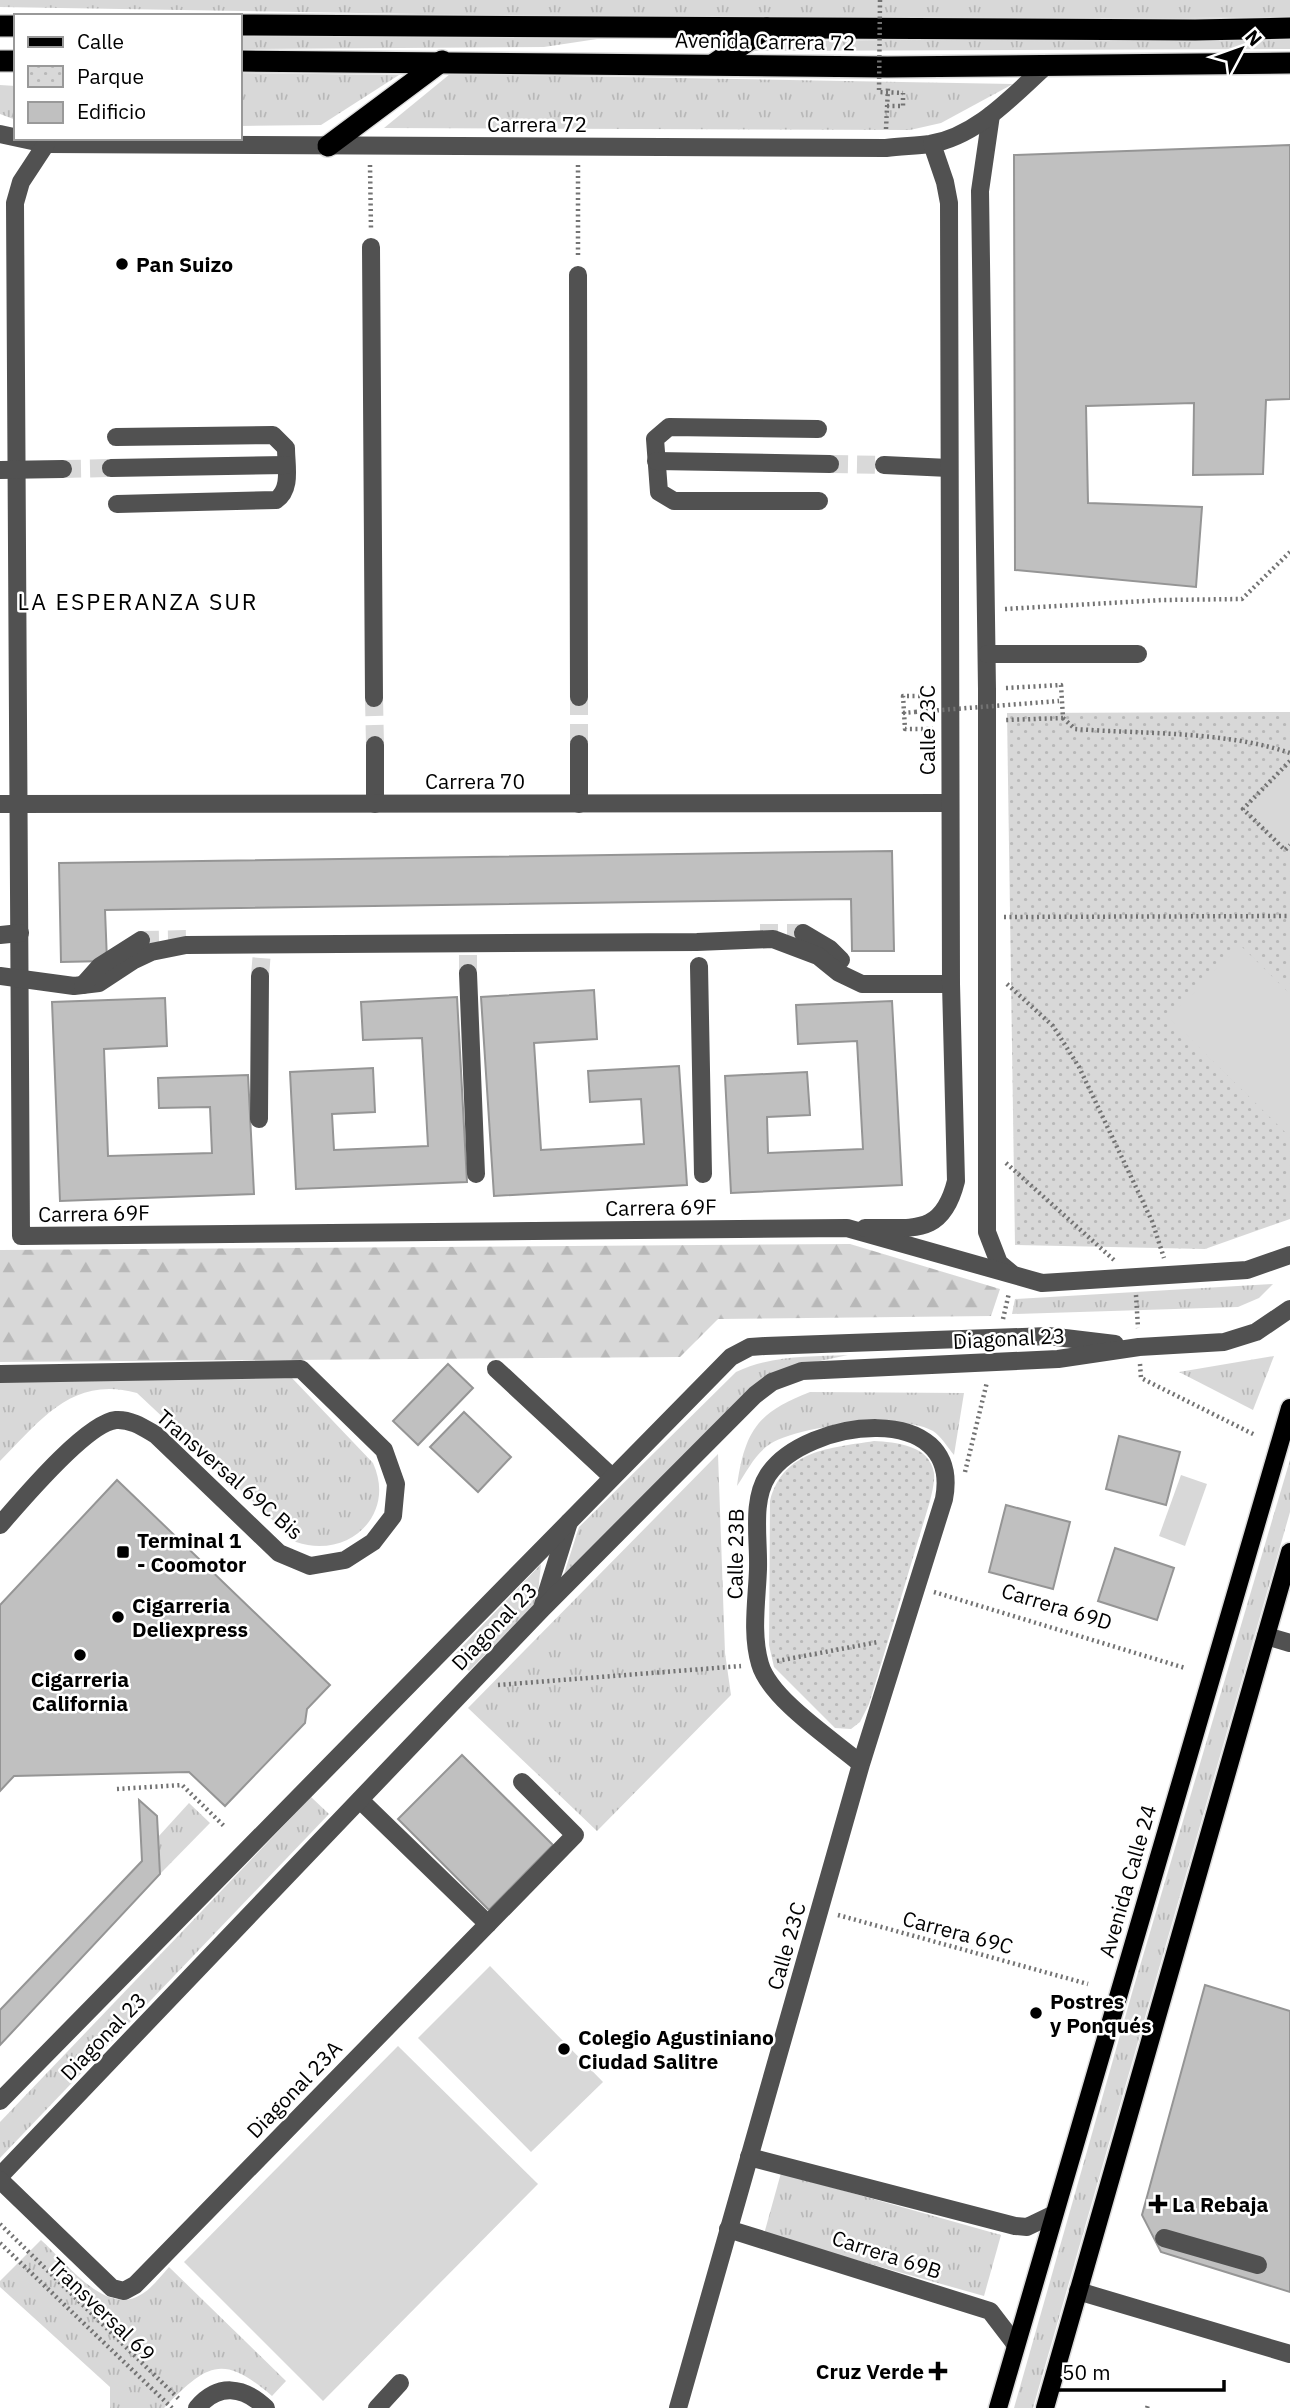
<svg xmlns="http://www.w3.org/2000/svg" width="1290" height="2408" viewBox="0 0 1290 2408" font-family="'IBM Plex Sans',sans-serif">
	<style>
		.grass { fill: url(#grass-tufts) }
		.forest { fill: url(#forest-firs) }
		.park { fill: url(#park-dots) }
		.pitch { fill: #d8d8d8 }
		.building { fill: #c0c0c0; stroke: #959595; stroke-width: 2 }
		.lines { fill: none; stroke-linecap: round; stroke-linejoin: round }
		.minor-tunnel { stroke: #d9d9d9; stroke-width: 18; stroke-dasharray: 18 9; stroke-linecap: butt }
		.major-casing { stroke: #dbdbdb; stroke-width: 21 }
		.highway-casing { stroke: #dbdbdb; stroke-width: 24 }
		.path { stroke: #737373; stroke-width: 4.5; stroke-dasharray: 2 3.5; stroke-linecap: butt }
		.minor { stroke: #515151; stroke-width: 18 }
		.major { stroke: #000; stroke-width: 18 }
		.highway { stroke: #000; stroke-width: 21 }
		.path-bridge { stroke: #737373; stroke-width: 4.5; stroke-dasharray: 2 3.5; stroke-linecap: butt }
		.poi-dot { fill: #000; stroke: #fff; stroke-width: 2.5 }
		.labels { text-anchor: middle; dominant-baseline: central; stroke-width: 5; stroke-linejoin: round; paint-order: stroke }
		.street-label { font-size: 21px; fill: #000; stroke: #fff }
		.poi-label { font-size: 21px; font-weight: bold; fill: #000; stroke: #fff; text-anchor: start }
		.neighbourhood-label { font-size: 23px; letter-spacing: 2px; fill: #000; stroke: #fff }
	</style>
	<defs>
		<pattern id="grass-tufts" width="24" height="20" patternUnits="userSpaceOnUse" patternTransform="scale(1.75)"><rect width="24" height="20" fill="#d8d8d8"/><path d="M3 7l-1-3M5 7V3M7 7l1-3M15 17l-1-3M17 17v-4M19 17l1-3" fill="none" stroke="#b8b8b8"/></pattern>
		<pattern id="forest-firs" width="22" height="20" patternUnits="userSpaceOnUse" patternTransform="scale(1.75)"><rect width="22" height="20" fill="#d8d8d8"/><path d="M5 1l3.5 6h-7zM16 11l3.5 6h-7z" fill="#b8b8b8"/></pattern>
		<pattern id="park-dots" width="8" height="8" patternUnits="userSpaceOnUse" patternTransform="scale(1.75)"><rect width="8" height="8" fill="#d8d8d8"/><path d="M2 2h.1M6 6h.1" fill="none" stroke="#b8b8b8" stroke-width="1.8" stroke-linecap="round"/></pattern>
	</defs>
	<rect width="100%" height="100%" fill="#fff"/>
	<g class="grass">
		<path d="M 0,0 L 1290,0 L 1290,17 L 845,21 L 0,7 Z"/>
		<path d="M 240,35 L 617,36 L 544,47 L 240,49 Z"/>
		<path d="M 1290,37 L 1290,49 L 752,51 L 772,41 Z"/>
		<path d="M 240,73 L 399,75 L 321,125 L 240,126 Z"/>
		<path d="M 450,74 L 1013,84 L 941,123 L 910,130 L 384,128 Z"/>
		<path d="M 0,85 L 16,86 L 16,120 L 0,114 Z"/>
		<path d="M 1273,1284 L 1259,1298 L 1238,1307 L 1012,1314 L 1015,1299 Z"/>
		<path d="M 848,1355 L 783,1369 L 767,1378 L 564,1574 L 579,1527 L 736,1372 C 772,1355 809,1357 848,1355 Z"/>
		<path d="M 1274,1356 L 1253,1410 L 1179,1372 Z"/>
		<path d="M 292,1378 L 373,1463 C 397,1516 347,1560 296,1542 L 137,1393 C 72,1375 41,1420 0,1461 L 0,1380 Z"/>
		<path d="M 810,1392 L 964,1393 L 954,1455 C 948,1448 941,1436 933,1431 C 903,1413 799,1425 770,1444 C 755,1454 747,1471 737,1486 C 745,1430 758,1412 810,1392 Z"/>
		<path d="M 718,1454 L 725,1653 L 731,1695 L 597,1831 L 468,1708 Z"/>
		<path d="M 1290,1460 L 1290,1512 L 1033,2408 L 1014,2408 L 1132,1993 Z"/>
		<path d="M 541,1564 L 537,1602 L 469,1671 L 453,1656 Z"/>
		<path d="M 311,1797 L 329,1814 L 0,2158 L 0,2122 Z"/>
		<path d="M 189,1803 L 210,1823 L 160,1874 L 158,1837 Z"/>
		<path d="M 781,2173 L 1001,2235 L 984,2296 L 764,2234 Z"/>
		<path d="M 41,2240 C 65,2261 106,2318 142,2294 C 152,2288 161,2276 169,2267 L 286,2381 L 272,2396 C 222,2353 207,2364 164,2408 L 110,2408 L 110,2387 L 0,2287 L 0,2281 Z"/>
	</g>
	<path class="forest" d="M 850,1244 L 1000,1289 L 991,1316 L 718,1319 L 680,1357 L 0,1362 L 0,1250 Z"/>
	<g class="park">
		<path d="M 1290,712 L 1290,1219 L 1205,1249 L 1015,1245 L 1007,713 Z"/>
		<path d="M 874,1441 C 895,1442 930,1445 934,1473 C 935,1481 932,1493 930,1501 L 869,1704 L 860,1722 L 851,1729 L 835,1728 L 774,1667 L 769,1645 L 770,1501 C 783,1450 830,1448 874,1441 Z"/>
	</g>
	<g class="pitch">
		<path d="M 1290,766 L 1290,840 L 1285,845 L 1248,809 Z"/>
		<path d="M 1240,945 L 1290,994 L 1290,1137 L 1169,1018 Z"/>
		<path d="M 1181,1475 L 1207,1484 L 1185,1546 L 1159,1536 Z"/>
		<path d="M 490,1966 L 603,2082 L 531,2152 L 418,2038 Z"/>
		<path d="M 398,2046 L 538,2184 L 323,2401 L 184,2262 Z"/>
	</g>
	<g class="building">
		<path d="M 1290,145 L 1290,399 L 1266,400 L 1263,474 L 1193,475 L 1194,403 L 1086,406 L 1088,503 L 1202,507 L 1196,587 L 1015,570 L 1014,155 Z"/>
		<path d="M 892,851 L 894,951 L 852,951 L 851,899 L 105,910 L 107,961 L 61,962 L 59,863 Z"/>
		<path d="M 594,990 L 597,1039 L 534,1043 L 541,1150 L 644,1144 L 641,1099 L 590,1102 L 588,1071 L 679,1066 L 687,1185 L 494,1196 L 481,997 Z"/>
		<path d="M 457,997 L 467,1182 L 296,1189 L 290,1072 L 373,1068 L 375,1112 L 332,1114 L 334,1150 L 428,1146 L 422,1038 L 363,1040 L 361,1002 Z"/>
		<path d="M 165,998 L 167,1046 L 104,1049 L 108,1156 L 212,1153 L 210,1107 L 159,1108 L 158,1078 L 248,1075 L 254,1194 L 60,1201 L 52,1002 Z"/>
		<path d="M 892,1001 L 902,1185 L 731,1193 L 725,1076 L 807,1072 L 810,1115 L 767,1117 L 768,1153 L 863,1149 L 857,1041 L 798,1044 L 796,1005 Z"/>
		<path d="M 448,1364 L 473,1388 L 418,1445 L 393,1421 Z"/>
		<path d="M 464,1412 L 511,1457 L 478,1492 L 430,1447 Z"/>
		<path d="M 1119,1436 L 1180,1452 L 1166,1505 L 1106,1489 Z"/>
		<path d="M 117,1480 L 330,1685 L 307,1709 L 305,1723 L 225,1806 L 189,1772 L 14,1776 L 0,1791 L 0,1605 Z"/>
		<path d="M 1006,1505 L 1070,1522 L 1053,1589 L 989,1572 Z"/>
		<path d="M 1115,1548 L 1174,1568 L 1157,1620 L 1098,1601 Z"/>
		<path d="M 462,1755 L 553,1845 L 489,1910 L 398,1819 Z"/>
		<path d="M 139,1800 L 157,1816 L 160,1874 L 0,2045 L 0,2010 L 142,1861 Z"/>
		<path d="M 1205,1985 L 1290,2011 L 1290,2292 L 1161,2252 L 1142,2215 Z"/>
	</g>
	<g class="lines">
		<g class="minor-tunnel">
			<path d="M 830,464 L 884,465"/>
			<path d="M 63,469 L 111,468"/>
			<path d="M 579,697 L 579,744"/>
			<path d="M 374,698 L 375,745"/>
			<path d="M 760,933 L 803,933"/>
			<path d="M 141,940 L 190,939"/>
			<path d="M 468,973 L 468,936"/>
			<path d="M 260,976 L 263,939"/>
		</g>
		<defs>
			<g id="major">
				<path d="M 998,2408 L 1290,1408"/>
				<path d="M 1045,2408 L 1290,1552"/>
			</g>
			<g id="highway">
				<path d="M 240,25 L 1195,30 L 1290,28"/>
				<path d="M 0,26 L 16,26"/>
				<path d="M 0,61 L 16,61"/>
				<path d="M 240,61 L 887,67 L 1290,63"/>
				<path d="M 714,64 L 767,28"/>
				<path d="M 328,146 L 442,61"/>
			</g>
		</defs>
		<use href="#major" class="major-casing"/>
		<use href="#highway" class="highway-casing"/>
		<g class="path">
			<path d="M 887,106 L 903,106 L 903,93"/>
			<path d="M 886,129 L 888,88"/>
			<path d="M 370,165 L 371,230"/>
			<path d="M 578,165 L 578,258"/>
			<path d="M 1005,609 L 1162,600 L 1242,599 L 1290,552"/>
			<path d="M 1006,688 L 1061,685 L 1063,718 L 1006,720"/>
			<path d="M 931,696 L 903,696 L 905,729 L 933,729"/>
			<path d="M 903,713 L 915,712"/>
			<path d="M 1063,718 L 1075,729 C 1143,734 1226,731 1290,753"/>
			<path d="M 1290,761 L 1243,809 L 1285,850 L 1290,845"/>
			<path d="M 1004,917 L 1290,916"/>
			<path d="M 1007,984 L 1053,1026 L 1079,1067 L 1152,1221 L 1164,1258"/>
			<path d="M 1006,1163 L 1114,1260"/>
			<path d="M 1136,1295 L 1138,1328"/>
			<path d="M 1003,1319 L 1009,1293"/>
			<path d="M 1140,1364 L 1141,1378 L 1255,1435"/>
			<path d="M 965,1472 L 987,1382"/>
			<path d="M 934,1592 L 1185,1668"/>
			<path d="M 777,1661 L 878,1642"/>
			<path d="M 498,1685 L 741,1666"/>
			<path d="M 117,1789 L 182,1785 L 224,1826"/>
			<path d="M 838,1915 L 1088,1984"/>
			<path d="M 0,2224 L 180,2400"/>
			<path d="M 0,2243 L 172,2408"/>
			<path d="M 1147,2408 L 1148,2405"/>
		</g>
		<g class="minor">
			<path d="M 991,115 L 980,191 L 987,689 L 987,1232 L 999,1263 L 1011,1273"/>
			<path d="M 0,134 L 46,144 L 886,148 C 901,146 916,146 930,144 C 978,136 1014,94 1048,64"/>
			<path d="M 46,144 L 21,182 L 15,203 L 21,1236 L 847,1228 L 1042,1283 L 1247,1270 L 1290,1255"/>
			<path d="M 371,247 L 374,698"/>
			<path d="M 578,275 L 579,697"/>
			<path d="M 818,429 L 669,427 L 655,439 L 659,492 L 674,501 L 819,501"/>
			<path d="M 116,437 L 273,435 L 286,448 C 286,466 292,489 276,500 L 117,504"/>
			<path d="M 656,461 L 830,464"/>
			<path d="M 884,465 L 949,468"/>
			<path d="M 111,468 L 286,465"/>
			<path d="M 0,470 L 63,469"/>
			<path d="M 987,654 L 1138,654"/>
			<path d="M 579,744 L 579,804"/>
			<path d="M 375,745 L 375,804"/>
			<path d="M 0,804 L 950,803"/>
			<path d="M 803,933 L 830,949 L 841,960"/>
			<path d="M 0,935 L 20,933"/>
			<path d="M 699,966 L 703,1174"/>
			<path d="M 468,973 L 476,1174"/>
			<path d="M 0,976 L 74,986 L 99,983 L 134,960 L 151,952 L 186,945 L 697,942 L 773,939 L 818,956 L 839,973 L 862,984 L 951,984"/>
			<path d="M 83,985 L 100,966 L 141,940"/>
			<path d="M 259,1119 L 260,976"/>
			<path d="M 865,1228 C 913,1227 942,1237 956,1181 L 951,984 L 949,203 L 945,182 L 932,144"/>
			<path d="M 496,1369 L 611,1476"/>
			<path d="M 0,1374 L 301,1369 L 384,1450 L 396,1484 L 393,1516 L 373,1542 L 345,1560 L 310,1566 L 279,1553 L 156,1435 C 144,1428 131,1419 116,1420 C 86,1423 21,1501 0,1525"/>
			<path d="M 543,1605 L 569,1522"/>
			<path d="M 1266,1636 L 1290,1643"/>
			<path d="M 360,1800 L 488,1924"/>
			<path d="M 0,2101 L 731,1357 L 750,1347 L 765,1346 L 1048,1336 L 1115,1344"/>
			<path d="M 749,2157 L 1015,2226 L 1027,2227 L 1054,2214"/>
			<path d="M 0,2176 L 542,1609 L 755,1395 L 772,1382 L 802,1371 L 1058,1359 L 1139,1347 L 1224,1342 L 1256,1332 L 1290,1309"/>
			<path d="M 0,2180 L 112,2288 L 124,2291 L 135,2285 L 575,1835 L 522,1782"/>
			<path d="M 728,2229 L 990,2311 L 1016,2345"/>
			<path d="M 1164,2238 L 1258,2265"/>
			<path d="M 1078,2291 L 1290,2354"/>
			<path d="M 197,2408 C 218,2383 243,2386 266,2408"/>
			<path d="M 377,2408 L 400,2383"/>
			<path d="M 678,2408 L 861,1764 L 944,1499 C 963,1399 806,1418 768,1475 C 751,1501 759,1539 758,1569 C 757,1599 751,1634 760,1664 C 770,1699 833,1740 861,1764"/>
		</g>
		<use href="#major" class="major"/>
		<use href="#highway" class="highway"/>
		<g class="path-bridge">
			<path d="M 880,0 L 879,92 L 903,93"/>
			<path d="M 915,712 L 1059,701"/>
		</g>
	</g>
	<g class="poi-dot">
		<circle cx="122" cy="264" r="7"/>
		<rect x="116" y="1545" width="14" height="14" rx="3.5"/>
		<circle cx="118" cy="1617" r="7"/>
		<circle cx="80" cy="1655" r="7"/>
		<circle cx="1036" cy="2013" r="7"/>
		<circle cx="564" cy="2049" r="7"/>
		<path d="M1154.5 2193.5h7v7h7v7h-7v7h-7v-7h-7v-7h7z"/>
		<path d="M934.5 2360.5h7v7h7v7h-7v7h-7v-7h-7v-7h7z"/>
	</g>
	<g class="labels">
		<g class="street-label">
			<text transform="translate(765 41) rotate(1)">Avenida Carrera 72</text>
			<text x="537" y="124">Carrera 72</text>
			<text transform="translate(927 730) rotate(-90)">Calle 23C</text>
			<text x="475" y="781">Carrera 70</text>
			<text transform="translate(661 1207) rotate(-1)">Carrera 69F</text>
			<text transform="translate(94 1213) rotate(-1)">Carrera 69F</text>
			<text transform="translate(1009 1338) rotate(-3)">Diagonal 23</text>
			<text transform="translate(230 1474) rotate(41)">Transversal 69C Bis</text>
			<text transform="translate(735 1554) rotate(-89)">Calle 23B</text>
			<text transform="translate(1057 1606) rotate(17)">Carrera 69D</text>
			<text transform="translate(494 1626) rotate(-46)">Diagonal 23</text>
			<text transform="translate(1127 1881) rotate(-74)">Avenida Calle 24</text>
			<text transform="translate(958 1932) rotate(15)">Carrera 69C</text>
			<text transform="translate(786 1946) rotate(-74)">Calle 23C</text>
			<text transform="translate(103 2036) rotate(-46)">Diagonal 23</text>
			<text transform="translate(294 2089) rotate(-46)">Diagonal 23A</text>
			<text transform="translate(887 2254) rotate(18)">Carrera 69B</text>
			<text transform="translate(102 2309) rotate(44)">Transversal 69</text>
		</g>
		<g class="poi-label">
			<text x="136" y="264">Pan Suizo</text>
			<text x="137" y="1540">Terminal 1<tspan x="137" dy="24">- Coomotor</tspan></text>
			<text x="132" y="1605">Cigarreria<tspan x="132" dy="24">Deliexpress</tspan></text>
			<text x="80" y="1679" text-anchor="middle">Cigarreria<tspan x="80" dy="24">California</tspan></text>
			<text x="1050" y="2001">Postres<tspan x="1050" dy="24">y Ponqués</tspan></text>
			<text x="578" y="2037">Colegio Agustiniano<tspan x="578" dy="24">Ciudad Salitre</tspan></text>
			<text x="1172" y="2204">La Rebaja</text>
			<text x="924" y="2371" text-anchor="end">Cruz Verde</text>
		</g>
		<g class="neighbourhood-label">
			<text x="138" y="601">LA ESPERANZA SUR</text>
		</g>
	</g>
	<rect x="14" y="14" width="228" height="126" fill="#ffffff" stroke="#999999" stroke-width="2"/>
	<rect x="28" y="37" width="35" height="10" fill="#000000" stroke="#999999" stroke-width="2"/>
	<text x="77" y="49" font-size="21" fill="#000000">Calle</text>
	<rect x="28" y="66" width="35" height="21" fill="url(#park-dots)" stroke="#999999" stroke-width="2"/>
	<text x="77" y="84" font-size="21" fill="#000000">Parque</text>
	<rect x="28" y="102" width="35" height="21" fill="#c0c0c0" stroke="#999999" stroke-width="2"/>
	<text x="77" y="119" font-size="21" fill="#000000">Edificio</text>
	<g transform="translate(1241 49) rotate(49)" stroke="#ffffff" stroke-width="5" paint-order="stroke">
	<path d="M0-5L12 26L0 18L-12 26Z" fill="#000000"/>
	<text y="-10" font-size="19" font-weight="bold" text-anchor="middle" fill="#000000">N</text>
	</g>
	<path d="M1052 2380v10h172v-10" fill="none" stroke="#000000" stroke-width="3.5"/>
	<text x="1062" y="2380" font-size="21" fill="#000000" stroke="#ffffff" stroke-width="5" paint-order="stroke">50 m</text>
</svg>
